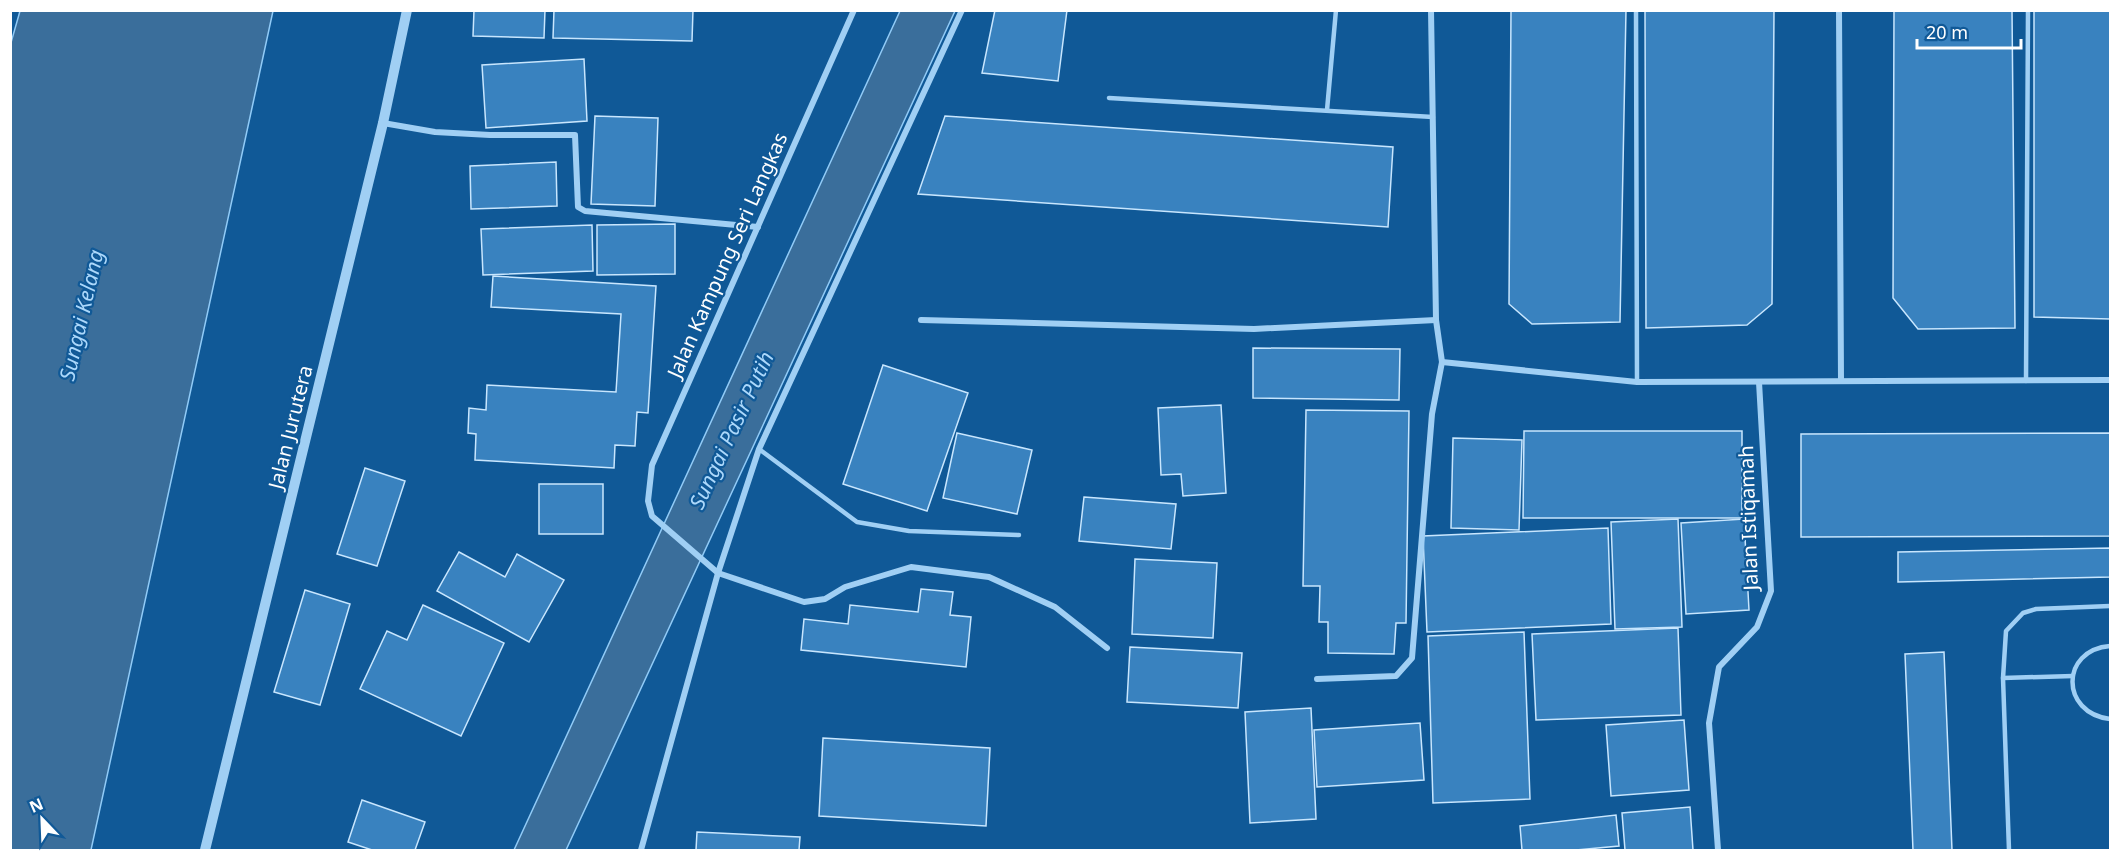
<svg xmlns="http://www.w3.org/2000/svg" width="2121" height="861" viewBox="0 0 2121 861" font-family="'Noto Sans',sans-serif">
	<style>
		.water { fill: #3a6e9b; stroke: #91cbf7; stroke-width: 1.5 }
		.building { fill: #3982bf; stroke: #c8e6fe; stroke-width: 1.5 }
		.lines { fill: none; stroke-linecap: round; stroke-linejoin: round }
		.service { stroke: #a0cff4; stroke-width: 4.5 }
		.minor { stroke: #a0cff4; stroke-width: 6 }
		.tertiary { stroke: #a0cff4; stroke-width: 10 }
		.labels { text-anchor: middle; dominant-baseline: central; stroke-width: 4.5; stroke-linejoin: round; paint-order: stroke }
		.street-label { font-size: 20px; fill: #fff; stroke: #105997 }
		.water-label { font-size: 21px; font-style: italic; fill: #acd8fb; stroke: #105997 }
	</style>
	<rect width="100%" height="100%" fill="#105997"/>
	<g class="water">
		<path d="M 20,11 L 273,11 L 91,850 L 11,850 L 10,46 Z"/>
		<path d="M 900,11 L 955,11 L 566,850 L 514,850 Z"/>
	</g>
	<g class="building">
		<path d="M 474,10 L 545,10 L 544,38 L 473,36 Z"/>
		<path d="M 554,10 L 693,10 L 692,41 L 553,38 Z"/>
		<path d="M 995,10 L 1067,10 L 1058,81 L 982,73 Z"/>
		<path d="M 1511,10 L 1626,10 L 1620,322 L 1532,324 L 1509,304 Z"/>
		<path d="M 1645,10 L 1774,10 L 1772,304 L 1747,325 L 1646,328 Z"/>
		<path d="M 1894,10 L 2012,10 L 2015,328 L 1918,329 L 1893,298 Z"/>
		<path d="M 2034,10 L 2110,10 L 2110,319 L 2034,317 Z"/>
		<path d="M 584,59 L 587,121 L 486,128 L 482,65 Z"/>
		<path d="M 595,116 L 658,118 L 655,206 L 591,204 Z"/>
		<path d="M 945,116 L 1393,147 L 1388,227 L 918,194 Z"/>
		<path d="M 556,162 L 557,206 L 471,209 L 470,166 Z"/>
		<path d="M 675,224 L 675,274 L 597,275 L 597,225 Z"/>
		<path d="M 592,225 L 593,271 L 483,275 L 481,229 Z"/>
		<path d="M 493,276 L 656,286 L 648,413 L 637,412 L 635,446 L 615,445 L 614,468 L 475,460 L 476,434 L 468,433 L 469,408 L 486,410 L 487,385 L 616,392 L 621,314 L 491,307 Z"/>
		<path d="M 1253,348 L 1400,349 L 1399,400 L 1253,398 Z"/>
		<path d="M 883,365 L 968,393 L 927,511 L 843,484 Z"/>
		<path d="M 1221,405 L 1226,493 L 1183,496 L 1181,474 L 1161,475 L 1158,408 Z"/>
		<path d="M 1306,410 L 1409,411 L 1406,623 L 1396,623 L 1394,654 L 1328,653 L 1328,622 L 1319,622 L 1320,586 L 1303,586 Z"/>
		<path d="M 1524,431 L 1742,431 L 1742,518 L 1523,518 Z"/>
		<path d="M 957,433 L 1032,450 L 1017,514 L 943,498 Z"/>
		<path d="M 2110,433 L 2110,536 L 1801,537 L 1801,434 Z"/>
		<path d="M 1453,438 L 1522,440 L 1519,530 L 1451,528 Z"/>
		<path d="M 365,468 L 405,481 L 377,566 L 337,554 Z"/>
		<rect x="539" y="484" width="64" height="50"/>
		<path d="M 1084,497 L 1176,504 L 1171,549 L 1079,541 Z"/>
		<path d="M 1678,519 L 1682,627 L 1615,629 L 1611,522 Z"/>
		<path d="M 1744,519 L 1749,610 L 1686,614 L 1681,523 Z"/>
		<path d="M 1608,528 L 1611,624 L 1427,632 L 1423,536 Z"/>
		<path d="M 2110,548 L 2110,577 L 1898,582 L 1898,552 Z"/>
		<path d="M 459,552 L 505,577 L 517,554 L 564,580 L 529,642 L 437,591 Z"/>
		<path d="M 1135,559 L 1217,563 L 1213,638 L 1132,634 Z"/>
		<path d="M 921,589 L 953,592 L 950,615 L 971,617 L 966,667 L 801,650 L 804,619 L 848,624 L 850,605 L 918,612 Z"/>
		<path d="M 305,590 L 350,604 L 320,705 L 274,692 Z"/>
		<path d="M 423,605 L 504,643 L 461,736 L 360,689 L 387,631 L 407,640 Z"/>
		<path d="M 1678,628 L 1681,715 L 1536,720 L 1532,634 Z"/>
		<path d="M 1524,632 L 1530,799 L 1433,803 L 1428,636 Z"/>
		<path d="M 1130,647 L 1242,653 L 1238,708 L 1127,702 Z"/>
		<path d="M 1944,652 L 1952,850 L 1913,850 L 1905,654 Z"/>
		<path d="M 1311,708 L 1316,819 L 1250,823 L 1245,712 Z"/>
		<path d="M 1684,720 L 1689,790 L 1611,796 L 1606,725 Z"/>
		<path d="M 1420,723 L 1424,780 L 1317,787 L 1314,730 Z"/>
		<path d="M 823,738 L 990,748 L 986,826 L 819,816 Z"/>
		<path d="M 362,800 L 425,822 L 415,850 L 372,850 L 348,842 Z"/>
		<path d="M 1690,807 L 1693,850 L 1625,850 L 1622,813 Z"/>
		<path d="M 1616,815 L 1619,846 L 1576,850 L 1522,850 L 1520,826 Z"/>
		<path d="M 697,832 L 800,837 L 799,850 L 696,850 Z"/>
	</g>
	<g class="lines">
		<g class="service">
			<path d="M 1636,10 L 1637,382"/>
			<path d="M 1109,98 L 1433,117"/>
			<path d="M 1327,110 L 1336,10"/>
			<path d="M 2026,381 L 2028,10"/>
			<path d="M 759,449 L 857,522 L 909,531 L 1019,535"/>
			<path d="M 2110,646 C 2060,650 2060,713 2110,719"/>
			<path d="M 2003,678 L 2073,676"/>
			<path d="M 2009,850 L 2003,678 L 2006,631 L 2023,613 L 2036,609 L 2110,606"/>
		</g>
		<g class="minor">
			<path d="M 854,10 L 652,465 L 648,501 L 652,516 L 718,573 L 804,602 L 825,599 L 845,587 L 911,567 L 989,577 L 1055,607 L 1107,648"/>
			<path d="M 1431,10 L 1436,320 L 1442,362 L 1637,382 L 2110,380"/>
			<path d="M 1839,10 L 1841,381"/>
			<path d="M 383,123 L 435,132 L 490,135 L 575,135 L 578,207 L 585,211 L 758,227"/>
			<path d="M 921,320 L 1254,329 L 1436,320"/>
			<path d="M 1317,679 L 1396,676 L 1412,658 L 1432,414 L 1442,362"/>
			<path d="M 641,850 L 718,573 L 759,449 L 962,10"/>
			<path d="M 1718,850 L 1709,723 L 1719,667 L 1757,627 L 1771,591 L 1759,382"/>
		</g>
		<path class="tertiary" d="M 205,850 L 383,123 L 407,10"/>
	</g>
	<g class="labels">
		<g class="street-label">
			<text transform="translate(727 255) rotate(-66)">Jalan Kampung Seri Langkas</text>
			<text transform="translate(290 427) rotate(-76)">Jalan Jurutera</text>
			<text transform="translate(1748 518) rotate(-92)">Jalan Istiqamah</text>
		</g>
		<g class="water-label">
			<text transform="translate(81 315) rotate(-77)">Sungai Kelang</text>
			<text transform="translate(731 430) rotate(-65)">Sungai Pasir Putih</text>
		</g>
	</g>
	<rect width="2121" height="861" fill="none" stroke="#ffffff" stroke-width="24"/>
	<g transform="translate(42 819) rotate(337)" stroke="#105997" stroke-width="4.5" paint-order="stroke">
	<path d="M0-4.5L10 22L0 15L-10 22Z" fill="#ffffff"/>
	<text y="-9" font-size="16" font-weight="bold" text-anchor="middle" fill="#ffffff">N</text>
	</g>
	<path d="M1917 39v9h104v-9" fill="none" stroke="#ffffff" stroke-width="3"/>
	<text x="1926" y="39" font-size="18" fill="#ffffff" stroke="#105997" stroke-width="4.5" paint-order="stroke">20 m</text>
</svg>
